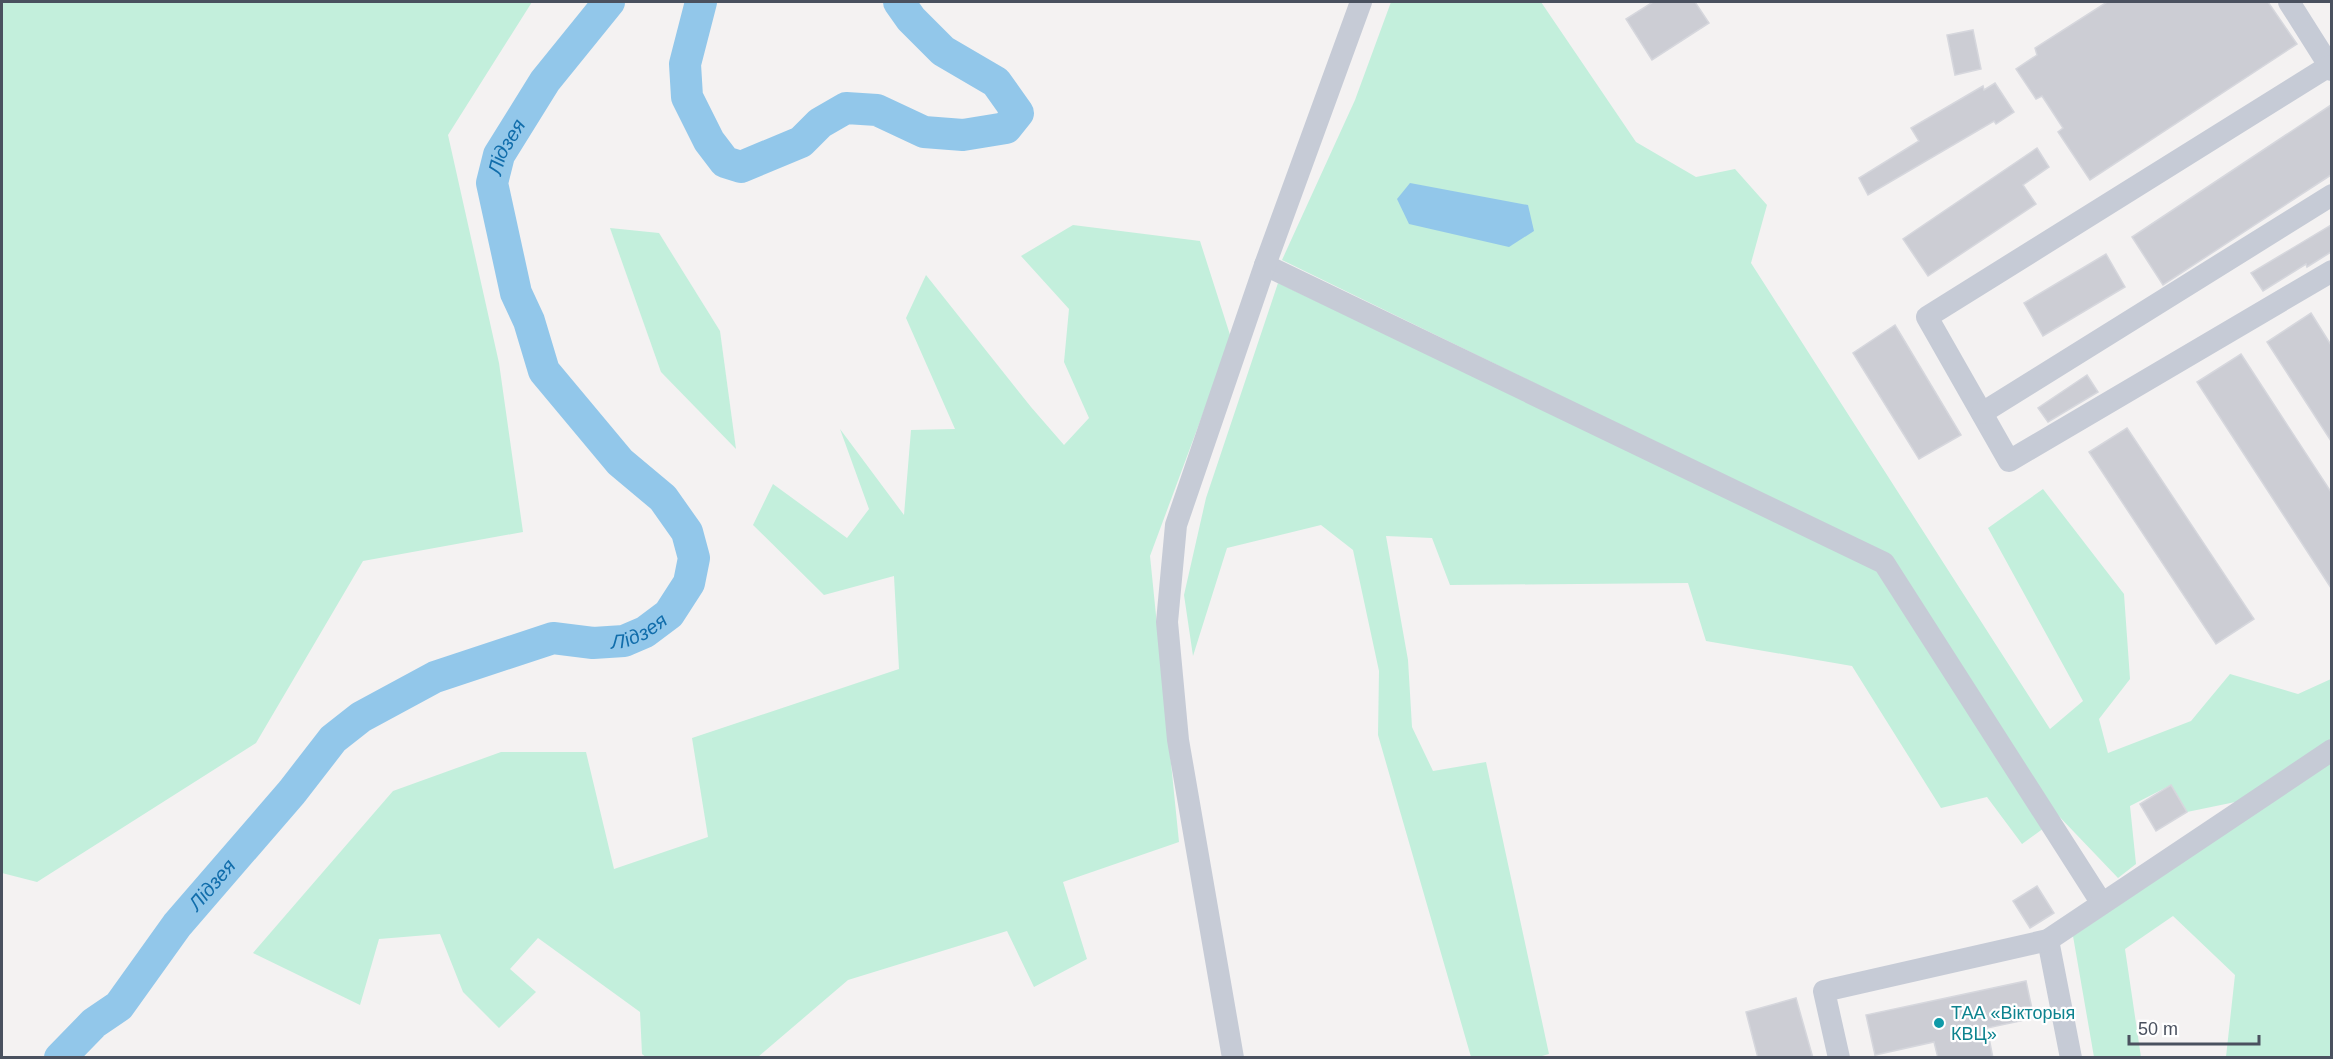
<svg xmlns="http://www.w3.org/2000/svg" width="2333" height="1059" viewBox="0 0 2333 1059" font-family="Helvetica,sans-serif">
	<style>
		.green { fill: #c3efdc }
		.water { fill: #92c7ea }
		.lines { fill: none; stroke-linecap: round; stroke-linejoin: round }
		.river { stroke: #92c7ea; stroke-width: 32 }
		.building { fill: #cccdd4; stroke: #d6d7dd; stroke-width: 1.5 }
		.minor { stroke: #c6cbd6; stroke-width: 22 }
		.culture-dot { fill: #0f9aa8; stroke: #fff; stroke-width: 2 }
		.labels { text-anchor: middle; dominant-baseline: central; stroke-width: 4.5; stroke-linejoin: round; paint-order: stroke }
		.culture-label { font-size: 18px; fill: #0d838f; stroke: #fff; text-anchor: start }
		.water-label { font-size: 20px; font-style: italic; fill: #116dab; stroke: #fff }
	</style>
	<rect width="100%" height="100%" fill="#f4f2f2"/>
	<g class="green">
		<path d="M 2,2 L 532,2 L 448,135 L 499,363 L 523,532 L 363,561 L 256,743 L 37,882 L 2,873 Z"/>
		<path d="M 1391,2 L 1541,2 L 1636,142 L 1696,177 L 1735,169 L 1767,205 L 1751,263 L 2050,729 L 2083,701 L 1988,528 L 2043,489 L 2124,594 L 2130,679 L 2099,719 L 2108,753 L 2191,721 L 2230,674 L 2298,694 L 2331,679 L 2331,742 L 2245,800 L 2187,812 L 2171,785 L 2130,806 L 2136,864 L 2118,878 L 2053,810 L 1891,557 L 1282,260 L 1355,100 Z"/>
		<path d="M 1073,225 L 1200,241 L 1231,338 L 1150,556 L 1179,842 L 1063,882 L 1087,959 L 1034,987 L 1007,931 L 848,980 L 758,1057 L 647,1058 L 642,1054 L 640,1012 L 538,938 L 510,969 L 536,992 L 499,1028 L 463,992 L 440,934 L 379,939 L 360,1005 L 253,953 L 393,791 L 501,752 L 586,752 L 614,869 L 708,837 L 692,738 L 899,669 L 894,576 L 824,595 L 753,525 L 773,484 L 847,538 L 869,509 L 840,429 L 904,515 L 911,430 L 955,429 L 906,318 L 926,275 L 1031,407 L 1064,445 L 1089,418 L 1064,362 L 1069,309 L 1021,256 Z"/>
		<path d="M 610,228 L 659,233 L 720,331 L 736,449 L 661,372 Z"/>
		<path d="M 1278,283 L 1879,568 L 2044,828 L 2022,844 L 1987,797 L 1941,808 L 1852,666 L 1706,641 L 1688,583 L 1450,585 L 1432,538 L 1386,536 L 1408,660 L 1412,727 L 1433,771 L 1486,762 L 1549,1054 L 1535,1058 L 1471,1057 L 1378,735 L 1379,671 L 1353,550 L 1321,525 L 1227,548 L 1193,656 L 1184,595 L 1206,498 Z"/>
		<path d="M 2331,762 L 2331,1057 L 2226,1057 L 2235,975 L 2173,916 L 2125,949 L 2141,1057 L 2094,1057 L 2073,936 Z"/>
	</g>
	<path class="water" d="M 1410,183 L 1528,205 L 1534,231 L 1509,247 L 1409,224 L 1397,199 Z"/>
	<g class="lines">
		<g class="river">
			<path d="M 701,2 L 685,64 L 687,97 L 709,141 L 725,162 L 741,167 L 801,142 L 820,123 L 846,108 L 877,110 L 924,132 L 963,135 L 1006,128 L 1018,113 L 996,82 L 943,51 L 911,19 L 899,2"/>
			<path id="s1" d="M 60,1058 L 94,1023 L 119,1006 L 177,925 L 292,792 L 333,739 L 361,717 L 435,677 L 553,638 L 593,643 L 624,641 L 645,632 L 669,614 L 689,583 L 694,558 L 687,532 L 663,498 L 620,462 L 544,371 L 529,321 L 516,293 L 492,183 L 499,155 L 545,81 L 609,2"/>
		</g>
	</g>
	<g class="building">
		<path d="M 1653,2 L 1695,2 L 1709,23 L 1652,60 L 1626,19 Z"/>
		<path d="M 2107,2 L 2268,2 L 2297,44 L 2090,180 L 2058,132 L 2063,128 L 2042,96 L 2036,99 L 2016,69 L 2037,55 L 2035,48 Z"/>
		<path d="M 1973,30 L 1981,69 L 1955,75 L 1947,35 Z"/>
		<path d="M 1995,83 L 2014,112 L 1996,124 L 1994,121 L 1868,195 L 1859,178 L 1919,141 L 1911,128 L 1983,86 L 1984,90 Z"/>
		<path d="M 2331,105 L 2331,175 L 2163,285 L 2132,237 Z"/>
		<path d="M 2037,148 L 2049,167 L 2023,185 L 2036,204 L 1928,276 L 1903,239 Z"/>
		<path d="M 2331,225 L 2331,252 L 2307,267 L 2306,264 L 2263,291 L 2251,273 Z"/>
		<path d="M 2106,254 L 2125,287 L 2043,336 L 2024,303 Z"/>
		<path d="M 2311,313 L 2331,345 L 2331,441 L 2267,342 Z"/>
		<path d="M 1895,325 L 1961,435 L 1919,459 L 1853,353 Z"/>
		<path d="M 2241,354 L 2331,492 L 2331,588 L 2197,382 Z"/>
		<path d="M 2087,375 L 2098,392 L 2048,422 L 2038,408 Z"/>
		<path d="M 2127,428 L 2254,619 L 2216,644 L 2089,452 Z"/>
		<path d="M 2171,785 L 2187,812 L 2156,831 L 2140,804 Z"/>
		<path d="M 2037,886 L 2054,913 L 2030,928 L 2013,901 Z"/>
		<path d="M 2026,981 L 2034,1018 L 1987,1028 L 1993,1058 L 1938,1058 L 1934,1042 L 1875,1055 L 1866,1015 Z"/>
		<path d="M 1796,998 L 1813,1058 L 1758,1058 L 1746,1012 Z"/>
	</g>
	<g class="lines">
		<g class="minor">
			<path d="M 2289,2 L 2332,70"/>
			<path d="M 2329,66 L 1927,317 L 2009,461 L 2332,271"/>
			<path d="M 1265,265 L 1884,563 L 2101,902"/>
			<path d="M 1982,413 L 2332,195"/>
			<path d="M 2048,940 L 2071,1058"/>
			<path d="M 1233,1058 L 1178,740 L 1167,622 L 1176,525 L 1265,265 L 1361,2"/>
			<path d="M 1839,1058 L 1824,991 L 2048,940 L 2332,750"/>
		</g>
	</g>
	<circle class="culture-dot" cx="1939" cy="1023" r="6"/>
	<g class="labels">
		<g class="culture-label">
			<text x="1951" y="1013">ТАА «Вікторыя<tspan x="1951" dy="21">КВЦ»</tspan></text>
		</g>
		<g class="water-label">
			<text stroke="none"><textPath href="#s1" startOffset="1330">Лідзея</textPath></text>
			<text stroke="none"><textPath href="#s1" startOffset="754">Лідзея</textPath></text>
			<text stroke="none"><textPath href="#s1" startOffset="232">Лідзея</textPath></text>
		</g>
	</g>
	<rect width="2333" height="1059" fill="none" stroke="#4a515f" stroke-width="6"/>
	<path d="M2129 1035v9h130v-9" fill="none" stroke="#4a515f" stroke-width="3"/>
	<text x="2138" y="1035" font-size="18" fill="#4a515f" stroke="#ffffff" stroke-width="4.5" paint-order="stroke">50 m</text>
</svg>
